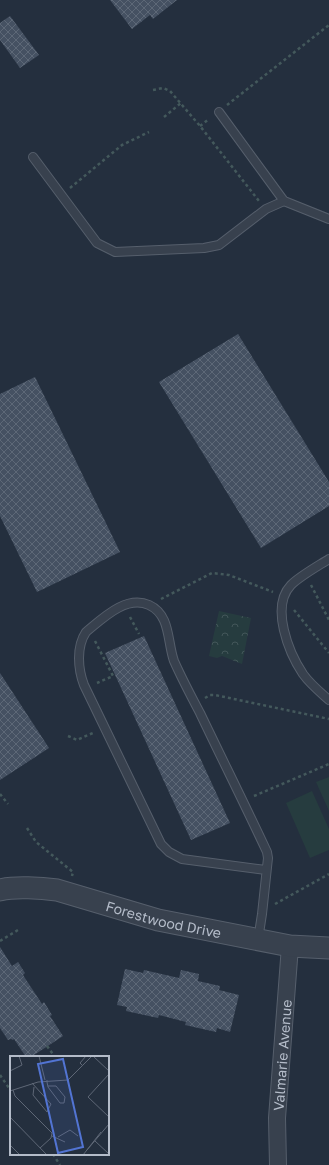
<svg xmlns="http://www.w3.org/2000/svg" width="329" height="1165" viewBox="0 0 329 1165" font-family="'Golos Text',sans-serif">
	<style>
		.forest { fill: url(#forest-crowns) }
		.pitch { fill: #263c3f }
		.building { fill: url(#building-cross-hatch) }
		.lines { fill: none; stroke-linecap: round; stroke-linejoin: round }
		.service-casing { stroke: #565f6c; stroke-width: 10 }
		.minor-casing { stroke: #565f6c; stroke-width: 18 }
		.tertiary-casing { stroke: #565f6c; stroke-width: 23 }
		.path { stroke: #44595c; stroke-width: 2.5; stroke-dasharray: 3 3; stroke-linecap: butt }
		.service { stroke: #38414e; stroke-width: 8 }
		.minor { stroke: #38414e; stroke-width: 16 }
		.tertiary { stroke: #38414e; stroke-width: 21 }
		.labels { text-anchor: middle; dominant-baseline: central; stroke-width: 3.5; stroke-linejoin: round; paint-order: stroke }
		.street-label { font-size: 14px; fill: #b4bcc9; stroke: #1d2633 }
		.inset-road { fill: none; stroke: #5e6776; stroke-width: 1 }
		.view { fill: #5274d3; fill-opacity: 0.15; stroke: #5274d3; stroke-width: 2 }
		.inset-edge { fill: none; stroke: #b4bcc9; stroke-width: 2 }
	</style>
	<defs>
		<pattern id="forest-crowns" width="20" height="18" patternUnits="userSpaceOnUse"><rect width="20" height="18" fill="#263c3f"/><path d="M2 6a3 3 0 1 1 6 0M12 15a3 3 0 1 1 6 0" fill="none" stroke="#435659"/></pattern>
		<pattern id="building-cross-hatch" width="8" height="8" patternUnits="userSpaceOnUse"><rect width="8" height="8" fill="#455162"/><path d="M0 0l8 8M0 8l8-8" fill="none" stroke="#5d6877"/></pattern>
	</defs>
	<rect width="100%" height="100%" fill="#242f3e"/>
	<path class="forest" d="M 219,611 L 251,618 L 242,664 L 222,656 L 217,658 L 209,656 Z"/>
	<g class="pitch">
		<path d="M 329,777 L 329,811 L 316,782 Z"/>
		<path d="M 312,791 L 329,829 L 329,850 L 310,858 L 286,803 Z"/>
	</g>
	<g class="building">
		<path d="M 110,0 L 177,0 L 153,19 L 150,15 L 132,29 Z"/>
		<path d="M 10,16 L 39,55 L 20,68 L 0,40 L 0,23 Z"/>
		<path d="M 238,334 L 329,482 L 329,506 L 261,548 L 159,382 Z"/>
		<path d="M 35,377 L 120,552 L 37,592 L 0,516 L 0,394 Z"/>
		<path d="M 144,636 L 230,823 L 191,840 L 105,653 Z"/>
		<path d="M 0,673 L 49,748 L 0,780 Z"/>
		<path d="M 0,947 L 12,966 L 18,962 L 25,973 L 23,975 L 42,1004 L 44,1002 L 52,1015 L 50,1016 L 63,1036 L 31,1057 L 26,1057 L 14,1039 L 13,1040 L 11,1039 L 8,1040 L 0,1028 Z"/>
		<path d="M 125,969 L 143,973 L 144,970 L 179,978 L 181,970 L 199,974 L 198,981 L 220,986 L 219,990 L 239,995 L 230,1032 L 217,1028 L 216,1032 L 185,1025 L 186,1022 L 159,1015 L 158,1018 L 126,1011 L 127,1007 L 117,1005 Z"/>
	</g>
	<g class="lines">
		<defs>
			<g id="service">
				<path d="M 219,112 L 284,201 L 329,219"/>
				<path d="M 33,157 L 97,243 L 115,252 L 204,248 L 219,245 L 266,209 L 284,201"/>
				<path d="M 329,559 C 318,566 300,576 291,585 C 270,607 289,653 303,674 C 310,684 320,692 329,700"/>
				<path d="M 258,940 L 262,914 L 268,858 L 267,852 C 245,805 222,759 200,713 C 191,696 182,679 174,661 C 167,642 171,615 149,605 C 126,595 103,618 86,632 C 76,647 78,669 84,685 L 161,844 L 169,852 L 182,859 L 266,870"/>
			</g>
			<g id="minor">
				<path id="s1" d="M 278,1165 L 277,1118 L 290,946"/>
			</g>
			<g id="tertiary">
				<path id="s2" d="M 0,890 C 14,886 42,888 57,890 L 158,920 L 290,946 L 329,948"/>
			</g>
		</defs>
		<use href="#service" class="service-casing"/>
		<use href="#minor" class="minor-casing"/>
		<use href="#tertiary" class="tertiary-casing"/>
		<g class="path">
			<path d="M 153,90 L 163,88 L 170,91 L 200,126 L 259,201"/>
			<path d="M 227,105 L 329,25"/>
			<path d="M 164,117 L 181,103"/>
			<path d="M 200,126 L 209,119"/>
			<path d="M 70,188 L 122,145 L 149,132"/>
			<path d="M 311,585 L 329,620"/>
			<path d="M 161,599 L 212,573 L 229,575 L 273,592"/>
			<path d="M 294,610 L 329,653"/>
			<path d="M 130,617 L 139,634"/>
			<path d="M 95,641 L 113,676 L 97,683"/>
			<path d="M 205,698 L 210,695 L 215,695 L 329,719"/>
			<path d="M 68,736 L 77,740 L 95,732"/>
			<path d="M 0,794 L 8,804"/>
			<path d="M 254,796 L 329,764"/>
			<path d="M 27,828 L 36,842 L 73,872 L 72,876"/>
			<path d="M 275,904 L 329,874"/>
			<path d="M 0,941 L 18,930"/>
			<path d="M 47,1046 L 55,1057"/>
			<path d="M 0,1075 L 11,1091"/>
			<path d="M 53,1154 L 60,1165"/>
		</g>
		<use href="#service" class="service"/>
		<use href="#minor" class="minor"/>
		<use href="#tertiary" class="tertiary"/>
	</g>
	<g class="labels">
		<g class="street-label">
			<text stroke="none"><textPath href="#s2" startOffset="168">Forestwood Drive</textPath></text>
			<text stroke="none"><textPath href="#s1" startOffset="110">Valmarie Avenue</textPath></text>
		</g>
	</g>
	<g transform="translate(10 1056)">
		<rect width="99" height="99" fill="#242f3e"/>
		<path class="inset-road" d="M 29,0 L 35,24M 83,0 L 99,15M 72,9 L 70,7 L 76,0M 0,15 L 12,9 L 9,0M 99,18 L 78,41 L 99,61M 37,24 L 37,26 L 38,31 L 50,47 L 54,47 L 55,41 L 46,30 L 38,30M 22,27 L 41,48 L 37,56 L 23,39 L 24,31M 3,34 L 5,40 L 42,77 L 41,82 L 30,92M 0,35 L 28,26 L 58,24 L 82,0M 0,61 L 37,99M 42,80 L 55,86M 48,81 L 60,74 L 68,80M 85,85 L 99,98M 0,89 L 10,99M 77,94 L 99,68M 73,99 L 91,76"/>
		<path class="view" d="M 53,3 L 73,91 L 48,97 L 28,8 Z"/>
		<rect width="99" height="99" class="inset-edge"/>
	</g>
</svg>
